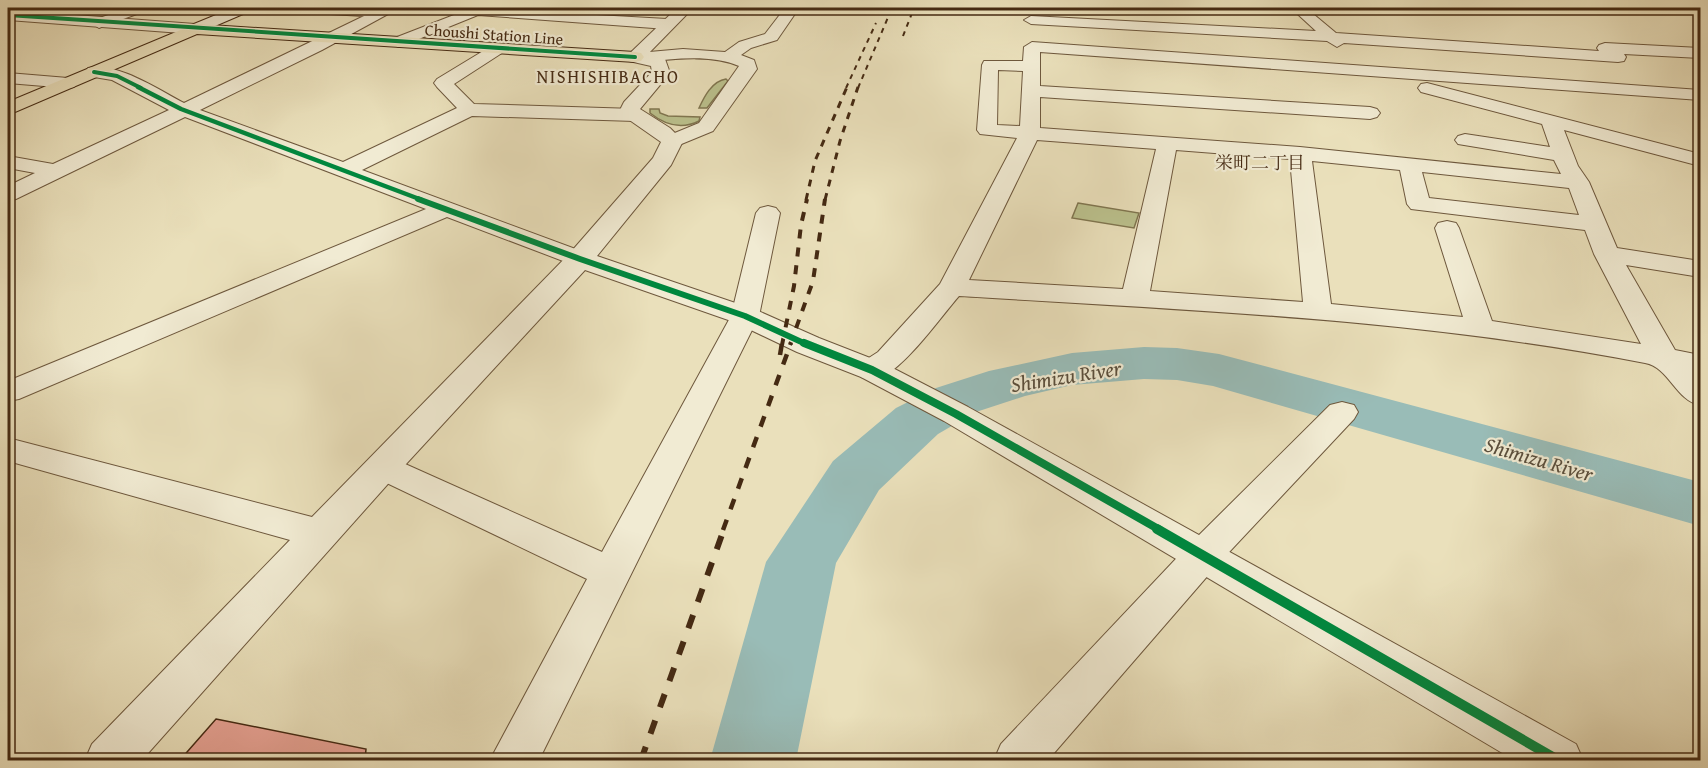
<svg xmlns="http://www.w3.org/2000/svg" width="1708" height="768" viewBox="0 0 1708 768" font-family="'Gentium Book Plus','Noto Serif JP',serif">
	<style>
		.green { fill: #bbc18d; stroke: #807650; stroke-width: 1.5 }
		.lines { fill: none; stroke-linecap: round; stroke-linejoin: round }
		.river { fill: #99bcb7; fill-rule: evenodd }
		.building { fill: #e7a294; stroke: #452a13; stroke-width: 1.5 }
		.minor-casing { stroke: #6e583d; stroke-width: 2 }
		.tertiary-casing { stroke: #6e583d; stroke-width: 2 }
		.secondary-casing { stroke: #452a13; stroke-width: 2 }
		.primary-casing { stroke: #452a13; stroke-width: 2 }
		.minor { fill: #f1ebd3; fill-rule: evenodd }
		.tertiary { fill: #f1ebd3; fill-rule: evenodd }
		.secondary { fill: #f1ebd3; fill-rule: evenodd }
		.primary { fill: #eae0bb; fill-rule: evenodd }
		.rail-far4 { stroke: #452a13; stroke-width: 2; stroke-dasharray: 5 5; stroke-linecap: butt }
		.rail-far3 { stroke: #452a13; stroke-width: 3; stroke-dasharray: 7 7; stroke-linecap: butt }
		.rail-far2 { stroke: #452a13; stroke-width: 4; stroke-dasharray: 9 9; stroke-linecap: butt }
		.rail-far1 { stroke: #452a13; stroke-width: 4.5; stroke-dasharray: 11 11; stroke-linecap: butt }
		.rail { stroke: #452a13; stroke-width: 6; stroke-dasharray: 14 14; stroke-linecap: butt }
		.cycleway-far4-casing { stroke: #f1ebd3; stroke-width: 6 }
		.cycleway-far3-casing { stroke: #f1ebd3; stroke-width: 7 }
		.cycleway-far2-casing { stroke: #f1ebd3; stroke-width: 9 }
		.cycleway-far1-casing { stroke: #f1ebd3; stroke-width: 12 }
		.cycleway-casing { stroke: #f1ebd3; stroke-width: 14 }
		.cycleway-far4 { stroke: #00873e; stroke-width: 4 }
		.cycleway-far3 { stroke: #00873e; stroke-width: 4.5 }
		.cycleway-far2 { stroke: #00873e; stroke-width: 6 }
		.cycleway-far1 { stroke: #00873e; stroke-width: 8 }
		.cycleway { stroke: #00873e; stroke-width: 10 }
		.labels { text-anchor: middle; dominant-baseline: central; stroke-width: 4.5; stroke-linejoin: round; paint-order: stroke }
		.far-street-label { font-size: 16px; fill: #452a13; stroke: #f1ebd3 }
		.far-quarter-label { font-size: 18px; letter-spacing: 1.5px; fill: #452a13; stroke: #f1ebd3 }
		.far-neighbourhood-label { font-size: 18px; fill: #452a13; stroke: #f1ebd3 }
		.water-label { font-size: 21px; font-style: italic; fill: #5a4e3c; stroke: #f1ebd3 }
	</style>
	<rect width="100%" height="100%" fill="#eae0bb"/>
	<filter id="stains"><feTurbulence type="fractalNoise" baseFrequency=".00333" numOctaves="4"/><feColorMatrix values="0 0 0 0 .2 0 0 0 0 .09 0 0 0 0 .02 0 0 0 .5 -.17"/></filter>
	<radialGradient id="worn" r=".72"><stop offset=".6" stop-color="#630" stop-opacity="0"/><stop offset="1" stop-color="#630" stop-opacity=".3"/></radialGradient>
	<g class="green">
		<path d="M 726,79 L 728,81 L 707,108 L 699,108 C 704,97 712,81 726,79 Z"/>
		<path d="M 650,109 L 659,109 L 660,113 L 668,116 L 700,117 L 699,121 C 681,130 665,125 650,113 Z"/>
		<path d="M 1078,203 L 1139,213 L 1134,228 L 1072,218 Z"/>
	</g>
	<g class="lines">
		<path class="river" d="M 1144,347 L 1177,348 L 1219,354 L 1700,482 L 1700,526 L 1213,386 L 1177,380 L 1144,379 L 1072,385 L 1025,396 L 976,412 L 938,434 L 879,490 L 836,563 L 796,760 L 710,760 L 766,562 L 833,461 L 896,408 L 936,388 L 989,371 L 1072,353 Z"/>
	</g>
	<path class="building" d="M 216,719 L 366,749 L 365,760 L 180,760 Z"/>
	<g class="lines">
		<defs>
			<g id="minor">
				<path d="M 128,8 L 147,8 L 145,11 L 104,26 L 99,28 L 91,23 L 94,20 Z"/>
				<path d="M 325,8 L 399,8 L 322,50 L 200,110 L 343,162 L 457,108 L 437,87 L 434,83 L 437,79 L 493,45 L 505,45 L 507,48 L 505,51 L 454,84 L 474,104 L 635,109 L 642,111 L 645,115 L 642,119 L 635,121 L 472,116 L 362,170 L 589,254 L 593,259 L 589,264 L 580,267 L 571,264 L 447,217 L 19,399 L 8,401 L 8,381 L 426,209 L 185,117 L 16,199 L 8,201 L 8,186 L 35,173 L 8,168 L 8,156 L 53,164 L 169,110 L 112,80 L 88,76 L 85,72 L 88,68 C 116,61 159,90 184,103 L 364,16 L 330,14 L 325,13 L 323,10 Z"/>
				<path d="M 472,8 L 667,19 L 675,24 L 667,29 L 478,15 L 404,45 L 398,47 L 390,42 L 392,39 Z"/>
				<path d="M 785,8 L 799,8 L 777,40 L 751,48 L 741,55 L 754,60 L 757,69 L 713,131 L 679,145 L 665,145 L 662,141 L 665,137 L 699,123 L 739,66 C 711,54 674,59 644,62 L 638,61 L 636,57 L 638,53 L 683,49 L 725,52 L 739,42 L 765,34 Z"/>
				<path d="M 1291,8 L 1306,8 L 1336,33 L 1599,51 L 1597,48 L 1599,45 L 1605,43 L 1700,48 L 1700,58 L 1624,54 L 1626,57 L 1624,61 L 1618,62 L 1344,43 L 1337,47 L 1327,41 L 1031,24 L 1024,20 L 1031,16 L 1316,31 Z"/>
				<path d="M 1032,42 L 1700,90 L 1700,100 L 1040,52 L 1040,86 L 1370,107 L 1377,109 L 1380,113 L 1377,117 L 1370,119 L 1040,97 L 1040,128 L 1300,147 L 1561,174 L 1554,160 L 1458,144 L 1455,140 L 1458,136 L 1465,134 L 1550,147 L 1542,124 L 1421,92 L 1418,88 L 1421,84 L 1427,83 L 1700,154 L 1700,166 L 1564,130 L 1578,166 L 1589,182 L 1617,248 L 1700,261 L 1700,277 L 1626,265 L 1675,350 L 1700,355 L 1700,373 L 1695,372 L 1700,378 L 1700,405 C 1676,401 1669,367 1645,363 C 1419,319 1188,310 959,296 C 940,318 909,362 884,376 C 876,380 869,379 861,377 L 857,370 L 861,363 L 878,352 L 940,284 L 1017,138 L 980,134 L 977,130 L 982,65 L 984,61 L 1023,61 L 1024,47 ZM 998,70 L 1023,71 L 1020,126 L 997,125 ZM 1037,140 L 1156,149 L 1123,289 L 969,280 ZM 1176,150 L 1290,159 L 1303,302 L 1150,291 ZM 1312,161 L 1400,170 L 1407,204 L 1411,209 L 1585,230 L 1594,254 L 1641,344 L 1492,321 L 1459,228 L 1456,223 L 1447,221 L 1438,223 L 1435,228 L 1463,317 L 1331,304 ZM 1422,172 L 1569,188 L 1579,215 L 1429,198 Z"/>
				<path d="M 8,73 L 68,78 L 74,79 L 77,83 L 74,87 L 68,88 L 8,83 Z"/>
				<path d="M 768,206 L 776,208 L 780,213 L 759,316 L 539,760 L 490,760 L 587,579 L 370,475 L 364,467 L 370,459 L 382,455 L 394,459 L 602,552 L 731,316 L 756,213 L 760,208 Z"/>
				<path d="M 1342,402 L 1354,405 L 1358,412 L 1354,419 L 1217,565 L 1048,760 L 994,760 L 1001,744 L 1189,545 L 1330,405 Z"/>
			</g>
			<g id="tertiary">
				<path d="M 677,8 L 693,8 L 647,55 L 665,59 L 670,73 L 640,109 L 670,128 L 683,141 L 671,165 L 597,256 L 756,310 L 819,338 L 883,363 L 968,407 L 1576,744 L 1583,760 L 1514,760 L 944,421 L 861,377 L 797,352 L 734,322 L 585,270 L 395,476 L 142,760 L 85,760 L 92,744 L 290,540 L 8,461 L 8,438 L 312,517 L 570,253 L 653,158 L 661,142 L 628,119 L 620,110 L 624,102 L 652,72 L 651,66 L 629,61 L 626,57 Z"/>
				<path d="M 8,10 L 195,24 L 203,29 L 195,34 L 8,20 Z"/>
			</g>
			<path id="secondary" d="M 233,8 L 253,8 L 250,11 L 201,32 L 195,34 L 187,29 L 189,26 Z"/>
			<path id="primary" d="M 195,24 L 635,52 L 641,53 L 644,57 L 641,61 L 635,62 L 197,34 L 8,115 L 8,102 Z"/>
		</defs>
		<use href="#minor" class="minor-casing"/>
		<use href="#tertiary" class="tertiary-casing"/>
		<use href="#secondary" class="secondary-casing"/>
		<use href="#primary" class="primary-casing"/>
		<use href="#minor" class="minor"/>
		<use href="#tertiary" class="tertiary"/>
		<use href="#secondary" class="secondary"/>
		<use href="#primary" class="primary"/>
		<g class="rail-far4">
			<path d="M 903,36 L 914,8"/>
			<path d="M 846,88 L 876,23"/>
			<path d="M 858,88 L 892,8"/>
		</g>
		<g class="rail-far3">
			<path d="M 806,200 L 815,161 L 847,87"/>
			<path d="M 825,200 L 840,141 L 858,87"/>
		</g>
		<g class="rail-far2">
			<path d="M 782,345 L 794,286 L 801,225 L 807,199"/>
			<path d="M 790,345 L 813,281 L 825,199"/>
		</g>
		<g class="rail-far1">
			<path d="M 780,355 L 782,343"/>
			<path d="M 723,530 L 791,343"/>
		</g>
		<path class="rail" d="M 641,760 L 724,529"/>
		<defs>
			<g id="cycleway-far4">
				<path d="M 8,15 L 635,57"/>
				<path d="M 94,72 L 117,76 L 141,88"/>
			</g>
			<path id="cycleway-far3" d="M 138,87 L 181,109 L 422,200"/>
			<path id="cycleway-far2" d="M 418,199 L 580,259 L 745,316 L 808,345"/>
			<path id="cycleway-far1" d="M 804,343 L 872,370 L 956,414 L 1160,530"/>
			<path id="cycleway" d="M 1157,529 L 1558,760"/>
		</defs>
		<use href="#cycleway-far4" class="cycleway-far4-casing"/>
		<use href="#cycleway-far3" class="cycleway-far3-casing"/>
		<use href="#cycleway-far2" class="cycleway-far2-casing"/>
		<use href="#cycleway-far1" class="cycleway-far1-casing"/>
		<use href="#cycleway" class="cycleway-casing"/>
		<use href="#cycleway-far4" class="cycleway-far4"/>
		<use href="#cycleway-far3" class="cycleway-far3"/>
		<use href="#cycleway-far2" class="cycleway-far2"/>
		<use href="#cycleway-far1" class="cycleway-far1"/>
		<use href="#cycleway" class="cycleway"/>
	</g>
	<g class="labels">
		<g class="far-street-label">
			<text transform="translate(494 34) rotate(4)">Choushi Station Line</text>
		</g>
		<g class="far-quarter-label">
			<text x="608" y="76">NISHISHIBACHO</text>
		</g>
		<g class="far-neighbourhood-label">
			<text x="1260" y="162">栄町二丁目</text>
		</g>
		<g class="water-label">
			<text transform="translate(1066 376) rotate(-9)">Shimizu River</text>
			<text transform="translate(1539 459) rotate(16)">Shimizu River</text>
		</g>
	</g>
	<rect width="1708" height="768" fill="none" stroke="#eae0bb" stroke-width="30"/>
	<rect x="9" y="9" width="1690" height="750" fill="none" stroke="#452a13" stroke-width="3"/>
	<rect x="15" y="15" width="1678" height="738" fill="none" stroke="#452a13" stroke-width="1.5"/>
	<rect width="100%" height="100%" filter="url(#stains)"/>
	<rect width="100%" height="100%" fill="url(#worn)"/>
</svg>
